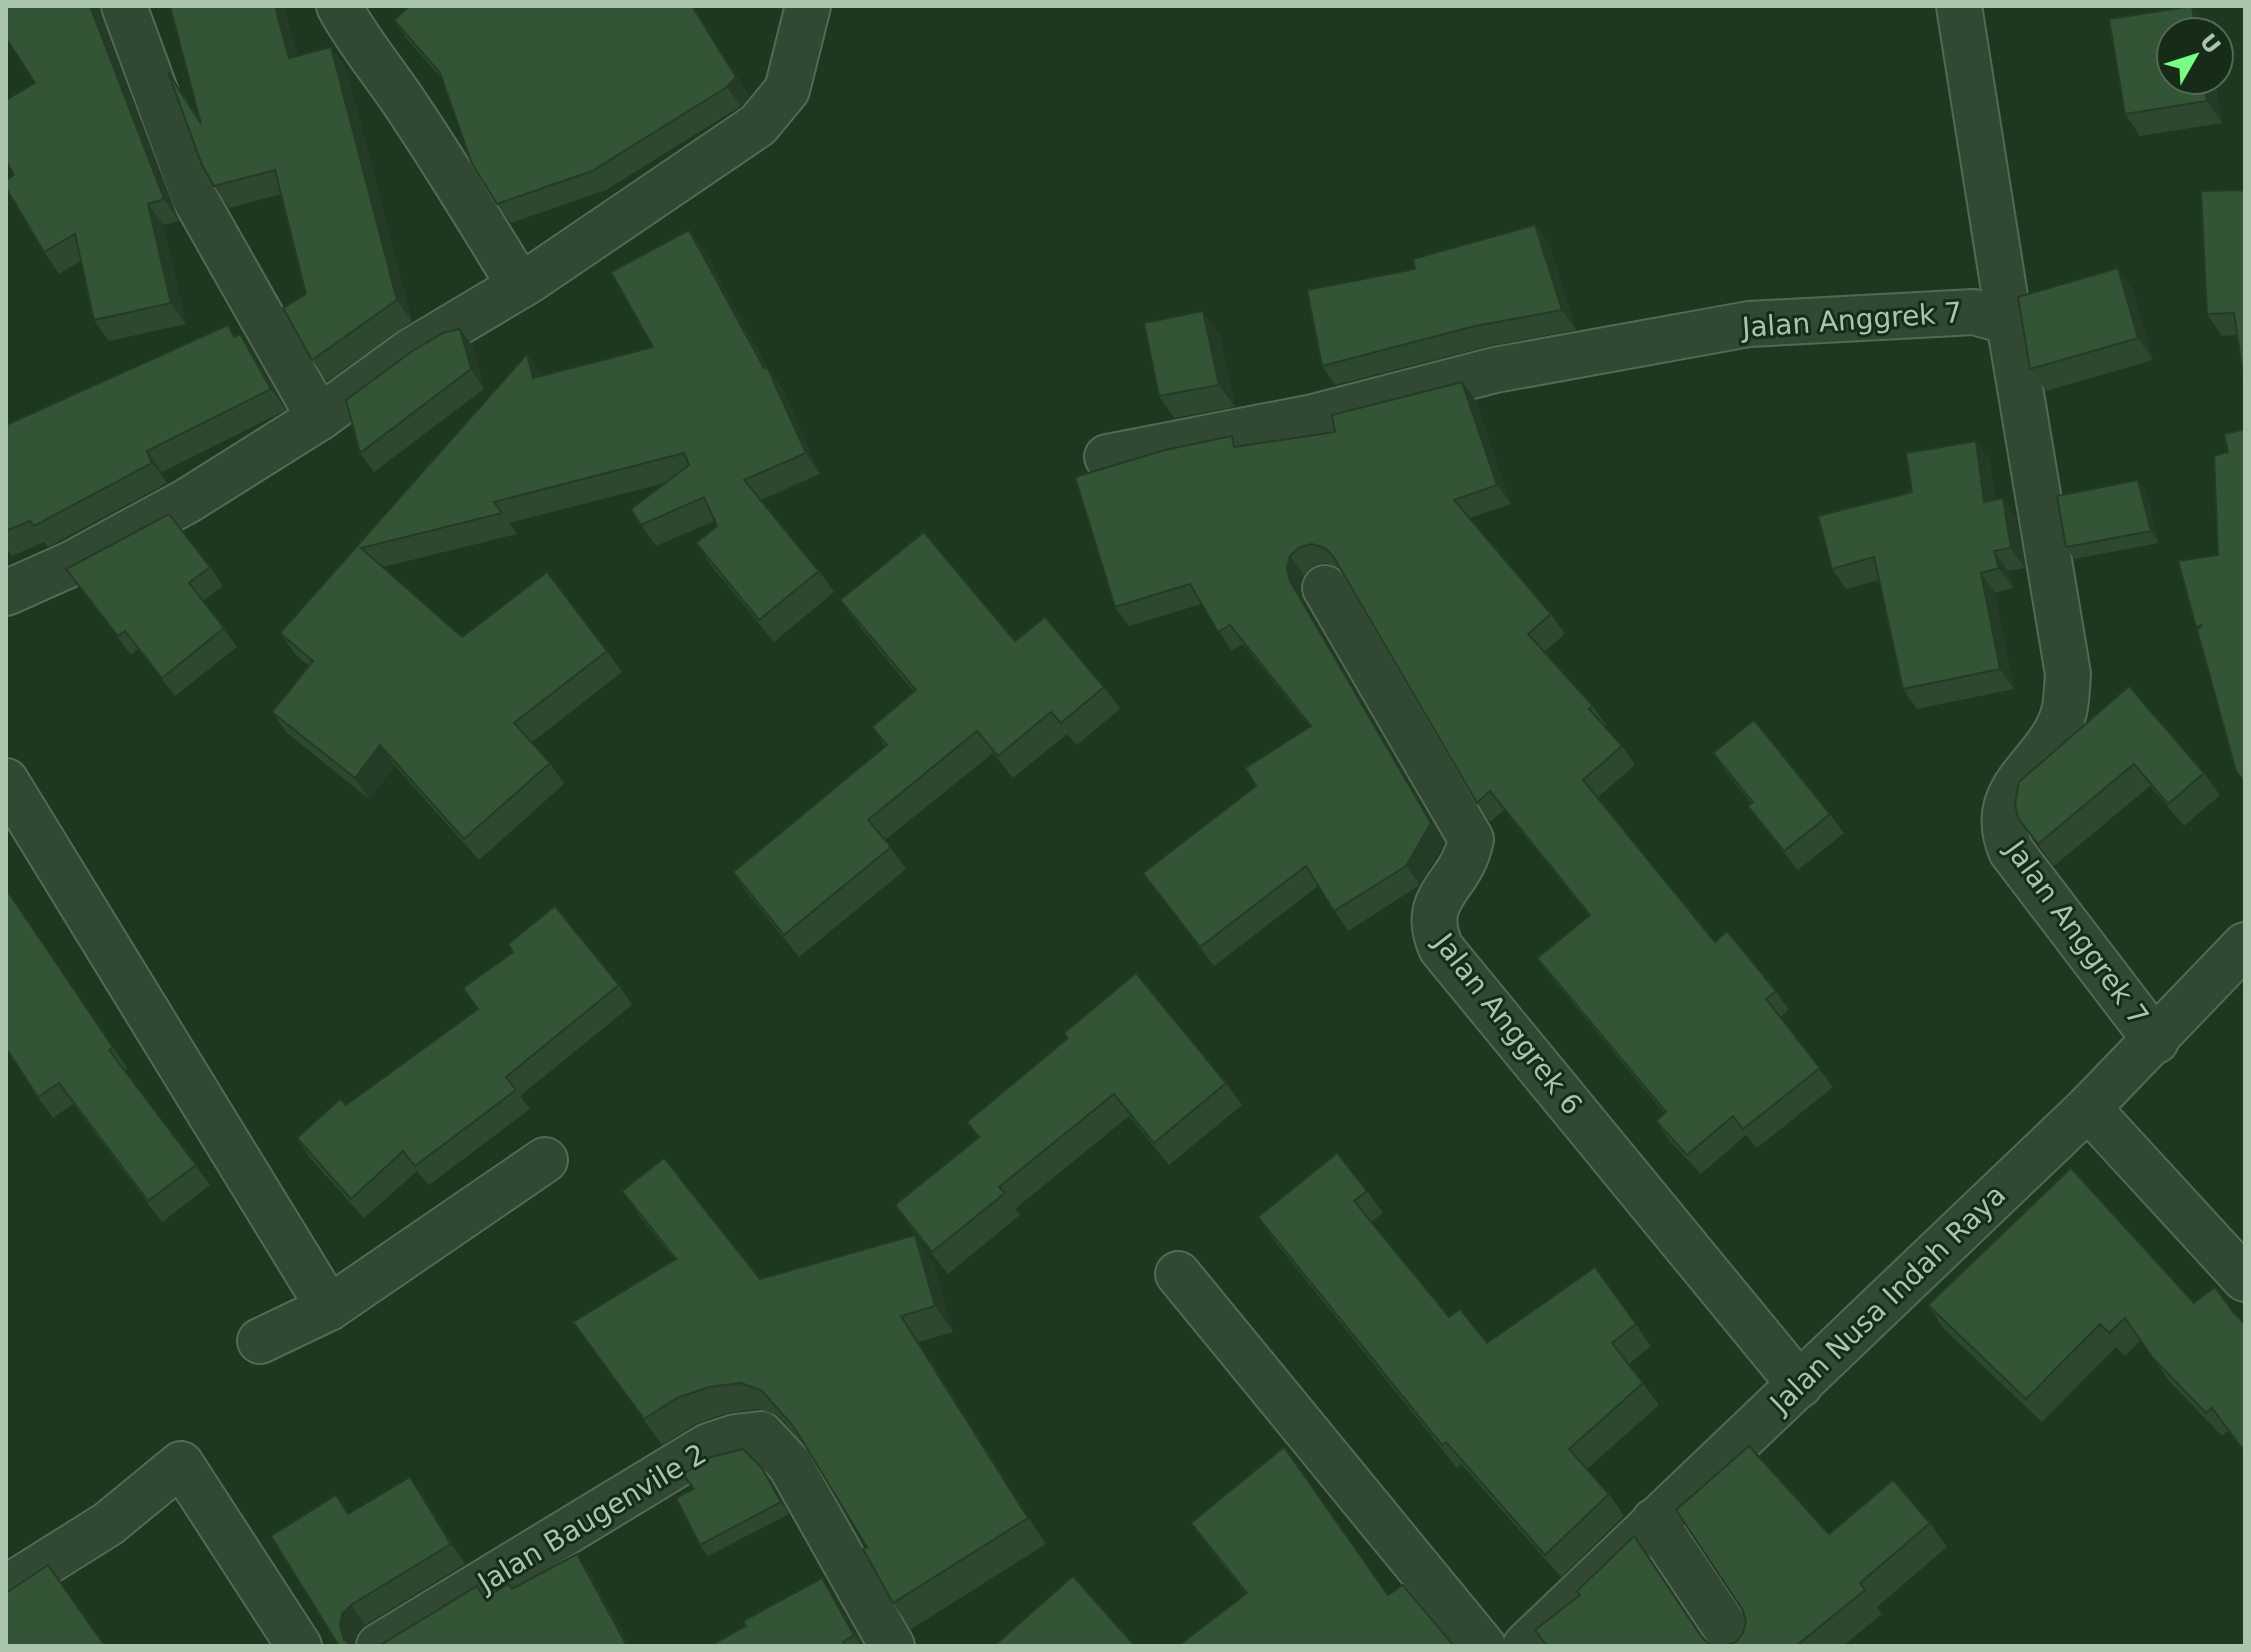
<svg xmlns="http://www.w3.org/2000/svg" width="2251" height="1652" viewBox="0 0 2251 1652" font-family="'DejaVu Sans',sans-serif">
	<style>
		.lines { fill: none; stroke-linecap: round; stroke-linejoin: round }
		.street-casing { stroke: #526953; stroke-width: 48 }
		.street { stroke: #314833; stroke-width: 44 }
		.wall { fill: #2d482e }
		.shaded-wall { fill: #243b26 }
		.building { fill: #345436; stroke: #243b26; stroke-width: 2 }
		.labels { text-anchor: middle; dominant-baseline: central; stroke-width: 6; stroke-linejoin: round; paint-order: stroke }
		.street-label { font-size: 28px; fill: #abc5ad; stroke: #172c18 }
	</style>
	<rect width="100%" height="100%" fill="#1e381f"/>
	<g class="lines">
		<defs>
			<g id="street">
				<path d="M 124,6 L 194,197 L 319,418"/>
				<path d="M 339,6 C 359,43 385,73 408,108 C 447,166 483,226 520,286"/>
				<path d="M 1959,6 L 2009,322"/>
				<path d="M 1107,457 L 1313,417 L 1495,370 L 1749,324 L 1974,312 L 2009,322 L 2068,674 C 2067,686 2067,700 2064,712 C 2049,767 1984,785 2011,851 L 2156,1041"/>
				<path d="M 1325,588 L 1471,839 C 1462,888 1418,895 1441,948 L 1800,1385"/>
				<path d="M 6,593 L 71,564 L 187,501 L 319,418 L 411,351 L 530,280 L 758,125 L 787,90 L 808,6"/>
				<path d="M 6,781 L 329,1308"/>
				<path d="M 2088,1108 L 2245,1279"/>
				<path d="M 1178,1274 L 1483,1646"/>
				<path d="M 260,1341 L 329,1308 L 545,1160"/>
				<path d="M 1654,1521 L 1738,1646"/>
				<path d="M 6,1588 L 108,1524 L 181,1464 L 299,1646"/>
				<path d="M 379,1646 L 708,1446 L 735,1437 L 761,1434 L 790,1465 L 892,1646"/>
				<path d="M 1525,1646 L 2088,1108 L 2245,945"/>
			</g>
		</defs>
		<use href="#street" class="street-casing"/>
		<use href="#street" class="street"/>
	</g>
	<g class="wall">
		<path d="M 6,6 L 100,6 L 101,15 L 179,221 L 163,225 L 186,324 L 109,341 L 94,320 L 81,261 L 59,274 L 44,252 L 14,175 L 35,83 Z"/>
		<path d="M 170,6 L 284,6 L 297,55 L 331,47 L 346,68 L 412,321 L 327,381 L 312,360 L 306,294 L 281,194 L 229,208 L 214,186 L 183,93 L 201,121 Z"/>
		<path d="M 693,6 L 749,96 L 741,106 L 606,190 L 511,223 L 497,204 L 442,79 L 407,39 L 394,20 Z"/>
		<path d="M 2192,6 L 2207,28 L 2208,32 L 2171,32 L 2171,80 L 2215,80 L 2222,123 L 2140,136 L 2125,114 L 2109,19 Z"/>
		<path d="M 2245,190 L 2237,335 L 2222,336 L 2207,314 Z"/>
		<path d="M 1535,225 L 1549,244 L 1576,330 L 1489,346 L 1335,385 L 1322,366 L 1415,269 Z"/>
		<path d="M 689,230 L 704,251 L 767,367 L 782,388 L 820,474 L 761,500 L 819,571 L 834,592 L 774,642 L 710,564 L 696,543 L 717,526 L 714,521 L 656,546 L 641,525 L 665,483 L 509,523 L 517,534 L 383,567 L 462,637 L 607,651 L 622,672 L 531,743 L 550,763 L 564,784 L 479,860 L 395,766 L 369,799 L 287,733 L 272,712 L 309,666 L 295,654 L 280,633 L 527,354 L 542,375 L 653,347 Z"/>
		<path d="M 2133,290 L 2153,360 L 2046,391 L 2030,369 Z"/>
		<path d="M 460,329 L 474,348 L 484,389 L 374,472 L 360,453 Z"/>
		<path d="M 1219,333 L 1235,407 L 1174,418 L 1159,396 Z"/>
		<path d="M 240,334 L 254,355 L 286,410 L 162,472 L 167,483 L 48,547 L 44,542 L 12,556 L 6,548 L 6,425 Z"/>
		<path d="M 1462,382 L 1476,401 L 1511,504 L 1469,518 L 1551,614 L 1565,634 L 1544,652 L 1593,706 L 1606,725 L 1605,726 L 1622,746 L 1635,765 L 1597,798 L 1715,942 L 1776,991 L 1789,1010 L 1780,1017 L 1833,1087 L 1757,1148 L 1746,1135 L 1701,1174 L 1669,1140 L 1656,1121 L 1664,1113 L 1551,977 L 1537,958 L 1589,916 L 1504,810 L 1490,822 L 1477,803 L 1341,570 L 1338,567 L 1326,563 L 1313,566 L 1304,575 L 1300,587 L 1303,601 L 1444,842 L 1420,885 L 1348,931 L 1318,886 L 1214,966 L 1143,873 L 1256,786 L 1310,727 L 1243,644 L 1232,651 L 1201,604 L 1129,626 L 1115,607 L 1239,446 L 1335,432 Z"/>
		<path d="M 1976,441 L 1990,461 L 1995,499 L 2016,518 L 2025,568 L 2008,571 L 2013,588 L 1995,593 L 2014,689 L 1917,709 L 1903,689 L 1879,580 L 1846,589 L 1832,569 L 1912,492 Z"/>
		<path d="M 2146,491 L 2159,543 L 2074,559 L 2066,547 Z"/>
		<path d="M 210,567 L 223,586 L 203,601 L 237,647 L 175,696 L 138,649 L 131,655 L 66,569 Z"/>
		<path d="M 840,600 L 1015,641 L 1104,687 L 1120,709 L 1077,745 L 1067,734 L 1013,778 L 993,753 L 885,840 L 906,869 L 799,957 L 748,894 L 733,872 L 885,747 L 872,727 L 914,692 L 856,622 Z"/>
		<path d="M 2129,686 L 2204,773 L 2220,795 L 2184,826 L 2150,786 L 2054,866 L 2018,818 Z"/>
		<path d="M 1713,753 L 1830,814 L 1844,833 L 1798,870 L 1762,825 L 1748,806 L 1751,803 L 1727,773 Z"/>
		<path d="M 6,889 L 127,1068 L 125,1070 L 210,1185 L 162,1222 L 73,1104 L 53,1118 L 38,1097 Z"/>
		<path d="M 508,944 L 619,985 L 632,1005 L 520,1096 L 530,1109 L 429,1185 L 417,1171 L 364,1218 L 310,1158 L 297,1138 L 346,1105 L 478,1009 L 513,952 Z"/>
		<path d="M 1068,1039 L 1226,1083 L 1242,1105 L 1169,1165 L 1129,1116 L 1015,1209 L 1020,1215 L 948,1274 L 910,1227 L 895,1205 L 978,1138 L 967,1122 Z"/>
		<path d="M 622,1191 L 760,1279 L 933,1261 L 953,1332 L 919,1342 L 1046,1544 L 911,1629 L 893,1603 L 867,1547 L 805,1445 L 779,1416 L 759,1409 L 727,1413 L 695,1424 L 662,1445 L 573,1322 L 675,1260 L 640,1217 Z"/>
		<path d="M 1367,1191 L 1383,1213 L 1371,1222 L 1449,1317 L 1487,1343 L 1595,1267 L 1651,1346 L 1629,1364 L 1659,1405 L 1587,1469 L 1609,1494 L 1624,1516 L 1561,1577 L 1461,1464 L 1457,1468 L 1273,1239 L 1258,1217 Z"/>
		<path d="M 2194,1303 L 2233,1312 L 2245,1324 L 2245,1454 L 2228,1431 L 2222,1436 L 2169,1381 L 2141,1340 L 2125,1356 L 2116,1347 L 2042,1422 L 1943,1328 L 1928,1305 Z"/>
		<path d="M 762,1468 L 770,1480 L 789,1514 L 708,1556 L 700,1545 Z"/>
		<path d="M 424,1497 L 465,1564 L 365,1625 L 357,1635 L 339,1646 L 349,1514 Z"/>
		<path d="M 1191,1523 L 1388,1595 L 1246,1594 L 1206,1544 Z"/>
		<path d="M 1930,1523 L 1947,1547 L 1877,1607 L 1882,1614 L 1843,1646 L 1724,1646 L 1736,1642 L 1743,1633 L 1746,1621 L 1829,1534 Z"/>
		<path d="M 837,1599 L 863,1646 L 710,1646 Z"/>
	</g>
	<g class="shaded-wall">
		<path d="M 90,6 L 100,6 L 101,15 L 179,221 L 164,199 Z"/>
		<path d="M 275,6 L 284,6 L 304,79 L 289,58 Z"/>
		<path d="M 692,6 L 693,6 L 749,96 L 741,106 L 727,87 Z"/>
		<path d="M 2192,6 L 2207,28 L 2208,32 L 2196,32 Z"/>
		<path d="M 331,47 L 346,68 L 412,321 L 397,300 Z"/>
		<path d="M 2203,80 L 2215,80 L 2222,123 L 2207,101 Z"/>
		<path d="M 148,204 L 163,225 L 186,324 L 171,303 Z"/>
		<path d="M 1535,225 L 1549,244 L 1576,330 L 1562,310 Z"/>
		<path d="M 689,230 L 704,251 L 769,370 L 767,367 L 782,388 L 820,474 L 806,453 L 764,368 Z"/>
		<path d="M 2118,268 L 2133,290 L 2153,360 L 2138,338 Z"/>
		<path d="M 1203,311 L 1219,333 L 1235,407 L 1219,385 Z"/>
		<path d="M 460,329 L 474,348 L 484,389 L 471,369 Z"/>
		<path d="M 240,334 L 254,355 L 286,410 L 271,389 Z"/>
		<path d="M 527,354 L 542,375 L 548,399 L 533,378 Z"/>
		<path d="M 1462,382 L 1476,401 L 1511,504 L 1497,485 Z"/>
		<path d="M 1976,441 L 1990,461 L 1998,521 L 1984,502 Z"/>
		<path d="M 147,451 L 162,472 L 167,483 L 152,463 Z"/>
		<path d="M 2138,480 L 2146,491 L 2159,543 L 2151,531 Z"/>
		<path d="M 2003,498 L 2016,518 L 2025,568 L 2011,548 Z"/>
		<path d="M 1994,551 L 2008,571 L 2013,588 L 1999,568 Z"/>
		<path d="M 1290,556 L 1304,575 L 1300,587 L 1303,601 L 1444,842 L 1420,885 L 1406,866 L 1290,581 L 1287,568 Z"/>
		<path d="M 1981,573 L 1995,593 L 2014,689 L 2000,669 Z"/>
		<path d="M 380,745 L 395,766 L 369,799 L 355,778 Z"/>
		<path d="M 915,1235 L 933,1261 L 953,1332 L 935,1306 Z"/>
		<path d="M 901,1316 L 919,1342 L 1046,1544 L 1028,1518 Z"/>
		<path d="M 762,1468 L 770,1480 L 789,1514 L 781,1502 Z"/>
		<path d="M 410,1477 L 424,1497 L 465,1564 L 451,1544 Z"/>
		<path d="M 577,1554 L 591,1574 L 630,1646 L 627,1646 Z"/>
		<path d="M 822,1578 L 837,1599 L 863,1646 L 862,1646 L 854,1635 Z"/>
		<path d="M 351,1605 L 365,1625 L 357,1635 L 354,1646 L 349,1646 L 344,1639 L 340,1627 L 342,1614 Z"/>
	</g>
	<g class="building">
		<path d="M 6,6 L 90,6 L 164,199 L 148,204 L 171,303 L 94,320 L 75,234 L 44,252 L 6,188 L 6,180 L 14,175 L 6,160 L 6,100 L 35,83 L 6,38 Z"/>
		<path d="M 170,6 L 275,6 L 289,58 L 331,47 L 397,300 L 312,360 L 283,308 L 306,294 L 275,170 L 214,186 L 202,165 L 168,72 L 201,124 Z"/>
		<path d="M 410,6 L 692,6 L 736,77 L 727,87 L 592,171 L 497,204 L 472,164 L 440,73 L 394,20 Z"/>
		<path d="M 2192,6 L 2196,32 L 2171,32 L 2171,80 L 2203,80 L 2207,101 L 2125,114 L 2109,19 Z"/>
		<path d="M 2245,190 L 2245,387 L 2234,313 L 2207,314 L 2201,191 Z"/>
		<path d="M 1535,225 L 1562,310 L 1475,326 L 1322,366 L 1307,290 L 1415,269 L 1413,259 Z"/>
		<path d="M 689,230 L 764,368 L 767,367 L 806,453 L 744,480 L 819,571 L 759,620 L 696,543 L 717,526 L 704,497 L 641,525 L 631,509 L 689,465 L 684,453 L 494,502 L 502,513 L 361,548 L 462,637 L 547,572 L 607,651 L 514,723 L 550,763 L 464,839 L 380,745 L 355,778 L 272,712 L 313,661 L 280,633 L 527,354 L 533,378 L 653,347 L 611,272 Z"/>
		<path d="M 2118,268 L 2138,338 L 2030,369 L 2018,297 Z"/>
		<path d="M 1203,311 L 1219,385 L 1159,396 L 1144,323 Z"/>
		<path d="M 228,325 L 234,337 L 240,334 L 271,389 L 147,451 L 152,463 L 34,526 L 30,521 L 6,531 L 6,425 Z"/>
		<path d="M 460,329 L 471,369 L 360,453 L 346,400 L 411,352 L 443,333 Z"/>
		<path d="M 1462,382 L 1497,485 L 1454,500 L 1551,614 L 1528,634 L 1593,706 L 1589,709 L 1622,746 L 1583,780 L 1715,942 L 1727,931 L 1776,991 L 1766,999 L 1820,1068 L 1743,1129 L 1733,1116 L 1687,1155 L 1656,1121 L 1666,1112 L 1537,958 L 1590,915 L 1490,791 L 1477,803 L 1333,556 L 1325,548 L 1312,544 L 1300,547 L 1290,556 L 1287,568 L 1290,581 L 1431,823 L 1406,866 L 1334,911 L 1306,866 L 1200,947 L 1143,873 L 1256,786 L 1245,768 L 1311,726 L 1230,625 L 1218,632 L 1190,584 L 1115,607 L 1075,477 L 1165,450 L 1232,436 L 1234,447 L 1335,432 L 1332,415 Z"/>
		<path d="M 2245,429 L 2245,783 L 2236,771 L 2197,630 L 2202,625 L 2196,627 L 2178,561 L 2218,555 L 2214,456 L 2228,452 L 2224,434 Z"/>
		<path d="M 1976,441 L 1984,502 L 2003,498 L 2011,548 L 1994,551 L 1999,568 L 1981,573 L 2000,669 L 1903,689 L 1874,557 L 1832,569 L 1818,516 L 1912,492 L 1906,453 Z"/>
		<path d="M 2138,480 L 2151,531 L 2066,547 L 2057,496 Z"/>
		<path d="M 169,514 L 210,567 L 189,583 L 224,628 L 162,678 L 125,631 L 118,636 L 66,569 Z"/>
		<path d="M 924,532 L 1015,641 L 1045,617 L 1104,687 L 1061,723 L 1051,712 L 998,756 L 977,731 L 868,820 L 891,847 L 784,935 L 733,872 L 887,745 L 872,727 L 916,690 L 840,600 Z"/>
		<path d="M 2129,686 L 2204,773 L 2168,804 L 2134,764 L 2038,844 L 2018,818 L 2015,803 L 2019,782 Z"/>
		<path d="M 1754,720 L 1830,814 L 1784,851 L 1748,806 L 1753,802 L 1713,753 Z"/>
		<path d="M 6,889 L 113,1047 L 109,1050 L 196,1165 L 148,1201 L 59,1083 L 38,1097 L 6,1048 Z"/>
		<path d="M 555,906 L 619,985 L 506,1077 L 516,1090 L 415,1166 L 403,1151 L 351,1199 L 297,1138 L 340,1099 L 346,1105 L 478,1009 L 463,988 L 513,952 L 508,944 Z"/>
		<path d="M 1136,973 L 1226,1083 L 1154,1143 L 1114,1094 L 999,1187 L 1005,1193 L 932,1252 L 895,1205 L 979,1137 L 967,1122 L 1068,1038 L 1064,1033 Z"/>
		<path d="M 1337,1153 L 1367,1191 L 1354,1201 L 1449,1317 L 1460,1309 L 1487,1343 L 1595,1267 L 1636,1324 L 1612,1343 L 1643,1383 L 1569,1449 L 1609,1494 L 1545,1555 L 1446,1442 L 1442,1445 L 1258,1217 Z"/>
		<path d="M 664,1158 L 760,1279 L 915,1235 L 935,1306 L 901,1316 L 1028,1518 L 893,1603 L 863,1549 L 867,1547 L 794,1427 L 761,1390 L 741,1383 L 709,1387 L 677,1398 L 644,1419 L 573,1322 L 676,1259 L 622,1191 Z"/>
		<path d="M 2071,1168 L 2194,1303 L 2215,1287 L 2233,1312 L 2245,1324 L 2245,1452 L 2212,1408 L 2206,1413 L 2153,1358 L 2125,1318 L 2109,1333 L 2100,1324 L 2026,1399 L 1928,1305 Z"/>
		<path d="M 1749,1446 L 1829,1534 L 1893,1480 L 1930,1523 L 1860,1583 L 1865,1590 L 1796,1646 L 1724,1646 L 1736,1642 L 1743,1633 L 1746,1621 L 1742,1609 L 1676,1510 Z"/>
		<path d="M 1284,1447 L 1388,1595 L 1403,1585 L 1454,1646 L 1178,1646 L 1247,1593 L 1191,1523 Z"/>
		<path d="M 743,1449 L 762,1468 L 781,1502 L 700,1545 L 676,1498 L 694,1489 L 683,1474 L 711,1457 Z"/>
		<path d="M 410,1477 L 451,1544 L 351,1605 L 342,1614 L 340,1627 L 344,1639 L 351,1646 L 339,1646 L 271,1536 L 336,1495 L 348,1514 Z"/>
		<path d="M 1634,1536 L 1701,1636 L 1709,1644 L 1719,1646 L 1547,1646 L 1535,1630 L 1580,1595 L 1577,1591 Z"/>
		<path d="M 577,1554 L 627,1646 L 379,1646 L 477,1586 L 484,1598 L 509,1584 L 512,1589 Z"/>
		<path d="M 48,1565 L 105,1646 L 6,1646 L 6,1593 Z"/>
		<path d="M 1073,1576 L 1135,1646 L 994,1646 Z"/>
		<path d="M 822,1578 L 854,1635 L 843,1642 L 846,1646 L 710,1646 L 746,1626 L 743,1621 Z"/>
	</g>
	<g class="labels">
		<g class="street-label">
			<text transform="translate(1852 320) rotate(-4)">Jalan Anggrek 7</text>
			<text transform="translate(2077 933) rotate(54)">Jalan Anggrek 7</text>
			<text transform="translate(1508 1024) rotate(52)">Jalan Anggrek 6</text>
			<text transform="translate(1888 1299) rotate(-44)">Jalan Nusa Indah Raya</text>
			<text transform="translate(592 1518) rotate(-31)">Jalan Baugenvile 2</text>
		</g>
	</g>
	<rect width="2251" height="1652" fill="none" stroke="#abc5ad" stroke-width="16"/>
	<g transform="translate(2195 56) rotate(51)"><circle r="38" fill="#172c18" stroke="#526954" stroke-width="2"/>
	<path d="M0-6L14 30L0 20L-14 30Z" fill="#77ff81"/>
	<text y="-12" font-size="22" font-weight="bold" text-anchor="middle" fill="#abc5ad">U</text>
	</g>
</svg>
